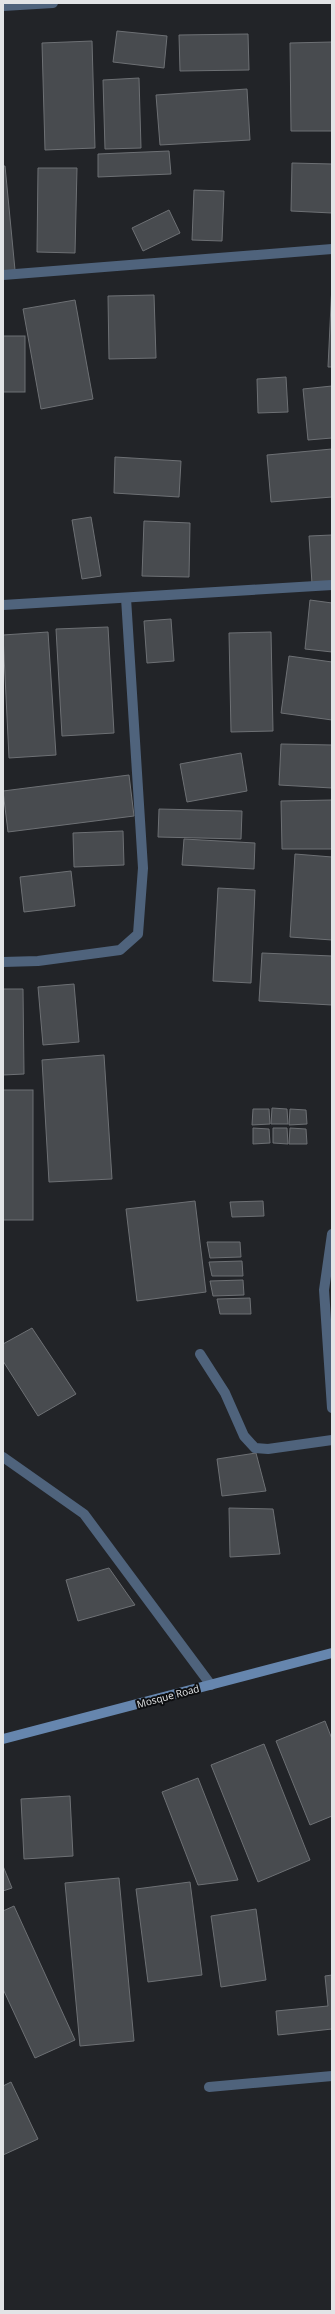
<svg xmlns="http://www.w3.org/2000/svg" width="335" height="2314" viewBox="0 0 335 2314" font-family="'Open Sans',sans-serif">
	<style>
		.building { fill: #484b4f; stroke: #6d7074 }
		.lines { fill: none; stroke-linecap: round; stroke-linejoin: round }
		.street { stroke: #4f637c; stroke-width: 10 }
		.secondary { stroke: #6686ae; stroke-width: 10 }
		.labels { text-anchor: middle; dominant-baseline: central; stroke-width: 4; stroke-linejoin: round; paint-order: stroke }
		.street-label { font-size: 10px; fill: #e2e4e6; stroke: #0c0d0f }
	</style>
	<rect width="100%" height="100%" fill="#222428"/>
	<g class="building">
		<path d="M 117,31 L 167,36 L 164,68 L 113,62 Z"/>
		<path d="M 248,34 L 249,70 L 180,71 L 179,35 Z"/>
		<path d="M 92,41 L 95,148 L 45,150 L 42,43 Z"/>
		<path d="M 332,42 L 332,131 L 291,131 L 290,43 Z"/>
		<path d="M 139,78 L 141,148 L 105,149 L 103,80 Z"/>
		<path d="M 247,89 L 250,140 L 160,145 L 156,95 Z"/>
		<path d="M 169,151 L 171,174 L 98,177 L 98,154 Z"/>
		<path d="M 292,163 L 332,164 L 332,213 L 291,211 Z"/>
		<path d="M 3,166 L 5,166 L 15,270 L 3,271 Z"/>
		<path d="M 38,168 L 77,168 L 75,253 L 37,252 Z"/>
		<path d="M 194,190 L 224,191 L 222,241 L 192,240 Z"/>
		<path d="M 169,210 L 180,233 L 143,251 L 132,228 Z"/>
		<path d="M 332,284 L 332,367 L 328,367 Z"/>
		<path d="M 154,295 L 156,358 L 109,359 L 108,296 Z"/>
		<path d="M 75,300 L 93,399 L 41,409 L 23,309 Z"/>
		<rect x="3" y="336" width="22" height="56"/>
		<path d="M 286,377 L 288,412 L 258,413 L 257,379 Z"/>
		<path d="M 332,386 L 332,438 L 308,440 L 303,389 Z"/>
		<path d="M 332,449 L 332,497 L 271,502 L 267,455 Z"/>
		<path d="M 115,457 L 181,461 L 179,497 L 114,493 Z"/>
		<path d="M 91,517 L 101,576 L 82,579 L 72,520 Z"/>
		<path d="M 144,521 L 190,523 L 189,577 L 142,576 Z"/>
		<path d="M 332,535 L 332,583 L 312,584 L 309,536 Z"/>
		<path d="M 310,600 L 332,603 L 332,652 L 305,649 Z"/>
		<path d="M 171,619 L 174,661 L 147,663 L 144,621 Z"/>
		<path d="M 108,627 L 114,733 L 62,736 L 56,629 Z"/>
		<path d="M 48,632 L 56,755 L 9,758 L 3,635 Z"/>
		<path d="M 271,632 L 273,731 L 231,732 L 229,633 Z"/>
		<path d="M 289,656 L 332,662 L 332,720 L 281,713 Z"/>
		<path d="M 281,744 L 332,745 L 332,788 L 279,785 Z"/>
		<path d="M 241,753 L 247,791 L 187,802 L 180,764 Z"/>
		<path d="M 129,775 L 134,816 L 8,832 L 3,791 Z"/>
		<path d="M 332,800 L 332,849 L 282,849 L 281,801 Z"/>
		<path d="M 159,809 L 242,811 L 241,839 L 158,837 Z"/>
		<path d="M 123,831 L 124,865 L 74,867 L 73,833 Z"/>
		<path d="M 184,839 L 255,843 L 254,869 L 182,865 Z"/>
		<path d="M 295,854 L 332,857 L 332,940 L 290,937 Z"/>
		<path d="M 71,871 L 75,906 L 24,912 L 20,877 Z"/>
		<path d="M 218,888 L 255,890 L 251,983 L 213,981 Z"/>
		<path d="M 262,953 L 332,956 L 332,1005 L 259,1001 Z"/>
		<path d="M 74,984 L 79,1042 L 43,1045 L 38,987 Z"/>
		<path d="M 3,989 L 23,989 L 24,1074 L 3,1075 Z"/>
		<path d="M 104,1055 L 112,1179 L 49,1182 L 42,1060 Z"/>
		<rect x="3" y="1090" width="30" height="130"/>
		<path d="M 272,1108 L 287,1109 L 288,1124 L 271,1124 Z"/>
		<path d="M 253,1109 L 269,1109 L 270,1124 L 252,1125 Z"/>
		<path d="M 290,1109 L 306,1110 L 307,1124 L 289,1125 Z"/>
		<path d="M 253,1128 L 269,1129 L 270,1143 L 253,1144 Z"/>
		<path d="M 273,1128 L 287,1128 L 288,1144 L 273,1143 Z"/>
		<path d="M 290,1128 L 306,1129 L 307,1144 L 289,1144 Z"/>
		<path d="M 195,1201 L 206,1292 L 137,1301 L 126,1209 Z"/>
		<path d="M 263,1201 L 264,1216 L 232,1217 L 230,1202 Z"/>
		<path d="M 207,1242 L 240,1242 L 241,1257 L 210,1258 Z"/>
		<path d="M 242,1261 L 243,1276 L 212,1276 L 209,1262 Z"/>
		<path d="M 243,1280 L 244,1295 L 213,1296 L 210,1281 Z"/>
		<path d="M 250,1298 L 251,1314 L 220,1314 L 217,1299 Z"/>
		<path d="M 32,1328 L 76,1394 L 38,1416 L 3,1361 L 3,1344 Z"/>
		<path d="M 256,1453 L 266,1491 L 222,1496 L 217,1459 Z"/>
		<path d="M 229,1508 L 273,1509 L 280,1554 L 230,1557 Z"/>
		<path d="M 109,1568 L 135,1605 L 78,1621 L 66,1580 Z"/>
		<path d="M 325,1721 L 332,1739 L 332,1816 L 310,1825 L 276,1741 Z"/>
		<path d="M 264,1744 L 310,1860 L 258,1882 L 211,1765 Z"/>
		<path d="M 198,1778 L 238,1880 L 198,1885 L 162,1792 Z"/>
		<path d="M 70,1796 L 73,1856 L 24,1859 L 21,1799 Z"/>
		<path d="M 3,1866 L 12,1888 L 3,1891 Z"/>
		<path d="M 119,1878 L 134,2041 L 80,2046 L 65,1883 Z"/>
		<path d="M 190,1882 L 202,1975 L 148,1982 L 136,1889 Z"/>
		<path d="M 14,1906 L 75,2040 L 35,2058 L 3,1989 L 3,1911 Z"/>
		<path d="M 256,1909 L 266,1980 L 221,1987 L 211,1916 Z"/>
		<path d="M 332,1975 L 332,2029 L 278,2035 L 276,2011 L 328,2006 L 325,1976 Z"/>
		<path d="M 11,2082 L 38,2139 L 3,2155 L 3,2086 Z"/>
	</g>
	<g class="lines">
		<g class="street">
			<path d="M 3,6 L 53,3"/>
			<path d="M 3,275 L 332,249"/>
			<path d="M 3,605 L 332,585"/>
			<path d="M 3,962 L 38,961 L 120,950 L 138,934 L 143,868 L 126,598"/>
			<path d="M 332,1234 L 324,1290 L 332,1408"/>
			<path d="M 200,1354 L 225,1393 L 244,1436 L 255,1448 L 268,1449 L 332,1440"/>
			<path d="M 3,1457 L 84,1514 L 211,1685"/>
			<path d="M 209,2087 L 332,2076"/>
		</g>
		<path class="secondary" d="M 3,1739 L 332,1653"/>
	</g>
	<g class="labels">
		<g class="street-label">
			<text transform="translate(168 1696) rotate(-15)">Mosque Road</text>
		</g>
	</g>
	<rect width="335" height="2314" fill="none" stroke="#e2e4e6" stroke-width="8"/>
</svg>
